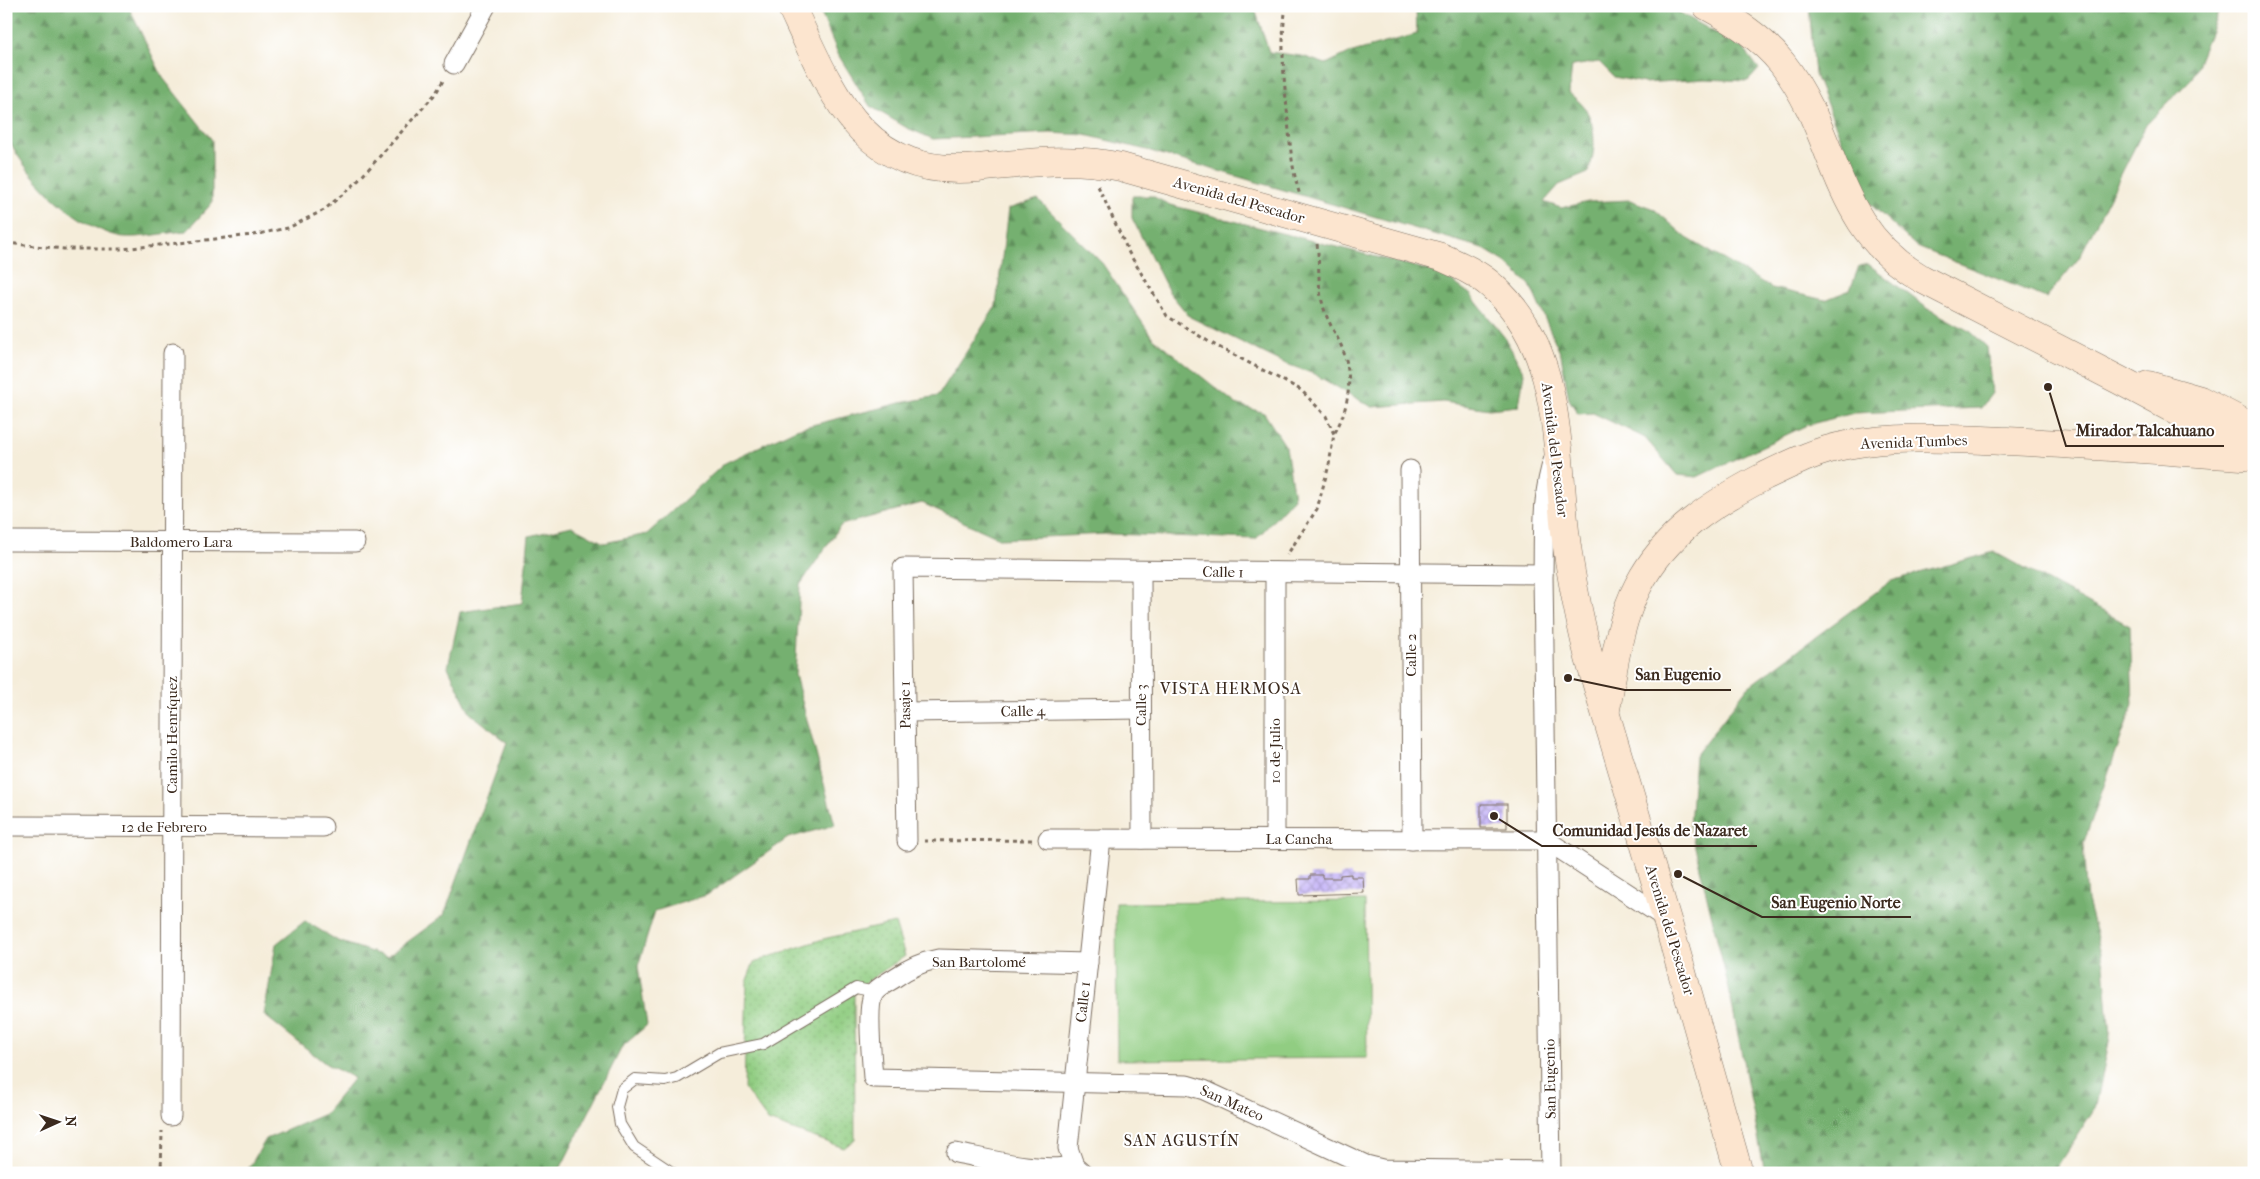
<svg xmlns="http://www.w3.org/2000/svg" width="2260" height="1179" viewBox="0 0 2260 1179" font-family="'IM FELL French Canon',serif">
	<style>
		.green { fill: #91cd82; stroke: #667c50 }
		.forest { fill: url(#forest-firs); stroke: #586d47 }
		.park { fill: url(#park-dots); stroke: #667c50 }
		.building { fill: url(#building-cross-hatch) }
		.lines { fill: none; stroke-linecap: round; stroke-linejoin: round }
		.lane-casing { stroke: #7c6e60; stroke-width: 12 }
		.street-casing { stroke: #7c6e60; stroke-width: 21 }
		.secondary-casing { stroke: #7c6e60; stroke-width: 29 }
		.path { stroke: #7c6e60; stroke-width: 3; stroke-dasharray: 4 4; stroke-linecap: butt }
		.lane { stroke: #fff; stroke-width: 10 }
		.street { stroke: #fff; stroke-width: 19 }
		.secondary { stroke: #fce5cf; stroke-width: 28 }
		.labels { text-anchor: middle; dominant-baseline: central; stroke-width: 4; stroke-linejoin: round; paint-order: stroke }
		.street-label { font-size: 15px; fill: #3b2a1e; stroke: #fff }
		.neighbourhood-label { font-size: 16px; letter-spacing: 1px; fill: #3b2a1e; stroke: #fff }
		.leader { fill: none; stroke: #3b2a1e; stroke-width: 2 }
		.callout-dot { fill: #3b2a1e; stroke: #fff; stroke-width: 2 }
		.callout-label { font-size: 16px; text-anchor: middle; font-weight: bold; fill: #3b2a1e; stroke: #fff; stroke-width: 4; stroke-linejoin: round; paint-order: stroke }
	</style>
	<defs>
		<pattern id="forest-firs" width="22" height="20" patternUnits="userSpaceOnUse" patternTransform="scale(1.25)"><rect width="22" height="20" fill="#74b070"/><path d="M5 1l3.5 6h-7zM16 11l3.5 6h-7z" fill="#608f5b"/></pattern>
		<pattern id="park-dots" width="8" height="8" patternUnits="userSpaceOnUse" patternTransform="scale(1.25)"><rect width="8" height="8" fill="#91cd82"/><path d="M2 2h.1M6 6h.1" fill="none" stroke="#7eb070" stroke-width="1.8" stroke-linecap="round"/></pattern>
		<pattern id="building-cross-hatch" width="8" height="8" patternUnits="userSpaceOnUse" patternTransform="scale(1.25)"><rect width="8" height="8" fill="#c1aff8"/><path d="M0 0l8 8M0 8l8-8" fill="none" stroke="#9e8fc8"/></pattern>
	</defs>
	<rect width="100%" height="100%" fill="#fff"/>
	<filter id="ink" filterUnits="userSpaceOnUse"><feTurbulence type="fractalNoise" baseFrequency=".02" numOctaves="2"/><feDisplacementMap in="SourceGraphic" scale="10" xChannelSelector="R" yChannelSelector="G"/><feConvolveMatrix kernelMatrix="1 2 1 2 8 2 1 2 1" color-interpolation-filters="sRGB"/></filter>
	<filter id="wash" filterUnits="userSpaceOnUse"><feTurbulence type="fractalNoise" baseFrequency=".0096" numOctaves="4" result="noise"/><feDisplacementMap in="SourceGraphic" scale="20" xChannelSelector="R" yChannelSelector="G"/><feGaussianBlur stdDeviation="1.12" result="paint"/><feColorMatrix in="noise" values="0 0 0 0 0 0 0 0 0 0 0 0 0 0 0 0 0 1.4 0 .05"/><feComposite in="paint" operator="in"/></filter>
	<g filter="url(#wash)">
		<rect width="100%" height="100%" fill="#f5edda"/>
		<path class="green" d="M 1365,901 L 1367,1058 L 1117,1060 L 1116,903 Z"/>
		<g class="forest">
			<path d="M 6,6 L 128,6 L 163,78 L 212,140 L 212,203 L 187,231 C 170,232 133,240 118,236 C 76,227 20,172 6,132 Z"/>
			<path d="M 818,6 L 1254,6 L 1269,52 L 1302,56 L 1326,64 L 1349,53 L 1417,34 L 1416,10 L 1402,6 L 1668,6 L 1744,49 L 1759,69 L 1748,81 L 1705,79 L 1644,83 L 1614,77 L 1599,62 L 1572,66 L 1569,93 C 1574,97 1580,102 1584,107 C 1597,125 1596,153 1588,173 L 1559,185 L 1544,202 L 1561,208 L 1588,202 L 1630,200 L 1654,209 L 1687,238 L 1772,288 L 1825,300 L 1850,290 L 1859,266 L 1868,264 L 1927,308 L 1971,332 L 1987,347 L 1992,393 L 1981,408 L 1854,413 L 1807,425 L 1697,477 L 1677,475 L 1645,438 L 1593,413 L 1578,414 L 1569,399 L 1561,355 L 1530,285 L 1505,262 L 1482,248 L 1147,150 L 1085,135 L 1050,133 L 933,139 L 907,128 L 870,106 L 839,56 Z"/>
			<path d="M 1809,6 L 2221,6 L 2192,78 L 2146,125 L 2079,258 L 2046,298 L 1917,247 L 1866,200 L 1815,75 Z"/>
			<path d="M 1132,196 L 1152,196 L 1170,205 L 1440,273 L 1470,294 L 1505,338 L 1524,373 L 1519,406 L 1489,409 L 1443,402 L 1372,407 L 1314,374 L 1284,363 L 1190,317 L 1169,292 L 1132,218 Z"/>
			<path d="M 1038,199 L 1102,263 L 1152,337 L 1236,404 L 1264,413 L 1286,447 L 1294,498 L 1256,539 L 1108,534 L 1001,539 L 922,503 L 841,525 L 800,585 L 795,675 L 835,825 L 788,838 L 707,895 L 655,911 L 638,966 L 647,1025 L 622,1047 L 558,1173 L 246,1173 L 266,1139 L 325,1114 L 354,1078 L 326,1064 L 264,1015 L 276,944 L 305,921 L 338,941 L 387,957 L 444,915 L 507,742 L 470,713 L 448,667 L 460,612 L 522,603 L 529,536 L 572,526 L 604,543 L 647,534 L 725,463 L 796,429 L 900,403 L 938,396 L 996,306 L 1008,209 Z"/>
			<path d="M 1994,552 L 2130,626 L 2133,704 L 2083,845 L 2087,901 L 2104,964 L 2110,1037 L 2096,1106 L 2053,1173 L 1765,1173 L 1729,989 L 1690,826 L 1695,756 L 1748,687 L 1891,581 Z"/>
		</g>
		<path class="park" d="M 895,923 L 905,956 L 865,983 L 854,994 L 855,1139 L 844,1148 L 768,1121 L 744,1088 L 747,980 L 754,962 L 823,939 Z"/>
		<g id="blocks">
			<g class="building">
				<rect x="1481" y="804" width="26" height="24"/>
				<path d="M 1351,874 L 1351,877 L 1363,877 L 1364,893 L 1299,895 L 1298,879 L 1310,879 L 1310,875 L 1322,875 L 1322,878 L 1340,878 L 1340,875 Z"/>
			</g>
		</g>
	</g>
	<g filter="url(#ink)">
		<use href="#blocks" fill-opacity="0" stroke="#7c6e60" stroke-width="1"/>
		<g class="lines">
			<defs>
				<path id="lane" d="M 673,1173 L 634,1147 L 620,1124 L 617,1107 L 622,1089 L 635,1079 L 665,1081 L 677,1078 L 719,1053 L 763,1044 L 856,988 L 875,992"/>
				<g id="street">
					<path d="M 454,64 L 486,6"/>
					<path d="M 1410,470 L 1412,840"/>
					<path d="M 6,541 L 355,542"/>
					<path d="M 1141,571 L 1142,839"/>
					<path d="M 905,712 L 1141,709"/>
					<path d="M 6,826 L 323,827"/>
					<path d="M 1048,839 L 1546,840 L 1667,919"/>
					<path d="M 1275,839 L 1275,572"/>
					<path d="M 907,841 L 903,568 L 1543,574"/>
					<path d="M 1088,963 L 938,959 C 922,962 909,968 896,977 C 889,982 879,986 874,993 C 866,1005 872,1061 873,1078 L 1187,1085 L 1204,1090 L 1366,1165 L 1382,1169 L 1551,1171"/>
					<path d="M 171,1116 L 173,353"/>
					<path d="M 956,1153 C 988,1159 1043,1174 1074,1165"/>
					<path d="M 1083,1173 L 1074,1165 L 1068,1148 L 1101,839"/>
					<path d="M 1551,1173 L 1543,574 C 1544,535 1541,495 1554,458"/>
				</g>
				<g id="secondary">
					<path d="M 791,6 C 831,92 863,180 978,168 C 1027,163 1072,156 1121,167 L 1441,257 C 1459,265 1478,273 1493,287 C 1562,347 1556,448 1565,531 C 1570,574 1579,617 1589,658 L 1672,937 L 1739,1173"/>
					<path d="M 1707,6 C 1735,21 1762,38 1782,63 C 1840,137 1830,226 1922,279 L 2119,380 L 2253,452"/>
					<path d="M 2148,385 L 2200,400 L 2254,428"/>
					<path d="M 1606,709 C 1614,668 1618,624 1638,586 C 1666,532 1713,503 1765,476 C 1792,463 1818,450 1847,445 C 1899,435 1954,439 2007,441 C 2089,445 2171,451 2254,457"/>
				</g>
			</defs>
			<use href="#lane" class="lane-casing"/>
			<use href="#street" class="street-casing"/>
			<use href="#secondary" class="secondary-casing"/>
			<g class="path">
				<path d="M 1286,6 C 1280,45 1284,80 1288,119 C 1290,145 1292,171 1300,195"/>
				<path d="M 1098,186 L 1129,253 L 1167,316 L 1211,343 L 1301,390 L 1326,416 L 1334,434 L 1329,465 L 1317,509 L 1287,555"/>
				<path d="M 6,243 L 64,249 L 122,249 L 253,235 L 288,228 L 324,210 L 356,183 L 436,93 L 444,79"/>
				<path d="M 1317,244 C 1320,264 1317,285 1323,305 C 1326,318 1333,329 1339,341 C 1354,371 1351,405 1334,434"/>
				<path d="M 924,841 L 1032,840"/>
				<path d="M 161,1173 L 162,1131"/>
			</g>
			<use href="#lane" class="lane"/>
			<use href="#street" class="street"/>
			<use href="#secondary" class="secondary"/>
		</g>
	</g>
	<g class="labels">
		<g class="street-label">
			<text transform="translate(1239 200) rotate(16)">Avenida del Pescador</text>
			<text transform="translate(1914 442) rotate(-2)">Avenida Tumbes</text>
			<text transform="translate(1555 450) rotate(83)">Avenida del Pescador</text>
			<text x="181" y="542">Baldomero Lara</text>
			<text transform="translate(1223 572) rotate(1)">Calle 1</text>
			<text transform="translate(1411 655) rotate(-90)">Calle 2</text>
			<text transform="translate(905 705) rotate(-91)">Pasaje 1</text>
			<text transform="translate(1141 705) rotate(-90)">Calle 3</text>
			<text transform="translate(1023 711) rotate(-1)">Calle 4</text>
			<text transform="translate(172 735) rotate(-90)">Camilo Henríquez</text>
			<text transform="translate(1275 751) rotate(-90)">10 de Julio</text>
			<text x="164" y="827">12 de Febrero</text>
			<text x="1299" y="839">La Cancha</text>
			<text transform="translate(1670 930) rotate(73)">Avenida del Pescador</text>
			<text x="979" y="962">San Bartolomé</text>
			<text transform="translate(1083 1002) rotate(-84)">Calle 1</text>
			<text transform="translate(1550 1079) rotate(-91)">San Eugenio</text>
			<text transform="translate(1232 1103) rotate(24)">San Mateo</text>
		</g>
		<g class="neighbourhood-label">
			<text x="1231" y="688">VISTA HERMOSA</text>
			<text x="1182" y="1140">SAN AGUSTÍN</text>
		</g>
	</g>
	<path class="leader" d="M2048 387L2066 446H2224M1568 678L1625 690H1731M1494 816L1542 846H1757M1678 874L1762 917H1911"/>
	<g class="callout-dot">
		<circle cx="2048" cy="387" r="5"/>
		<circle cx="1568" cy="678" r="5"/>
		<circle cx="1494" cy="816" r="5"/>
		<circle cx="1678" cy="874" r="5"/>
	</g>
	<g class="callout-label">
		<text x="2145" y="436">Mirador Talcahuano</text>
		<text x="1678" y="680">San Eugenio</text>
		<text x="1650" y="836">Comunidad Jesús de Nazaret</text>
		<text x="1836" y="908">San Eugenio Norte</text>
	</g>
	<rect width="2260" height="1179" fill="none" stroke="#fff" stroke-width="25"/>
	<g transform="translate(58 1122) rotate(87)" stroke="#ffffff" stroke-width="4" paint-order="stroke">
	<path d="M0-4L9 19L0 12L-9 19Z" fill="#3b2a1e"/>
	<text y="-8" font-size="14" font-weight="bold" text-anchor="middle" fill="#3b2a1e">N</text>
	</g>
</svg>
